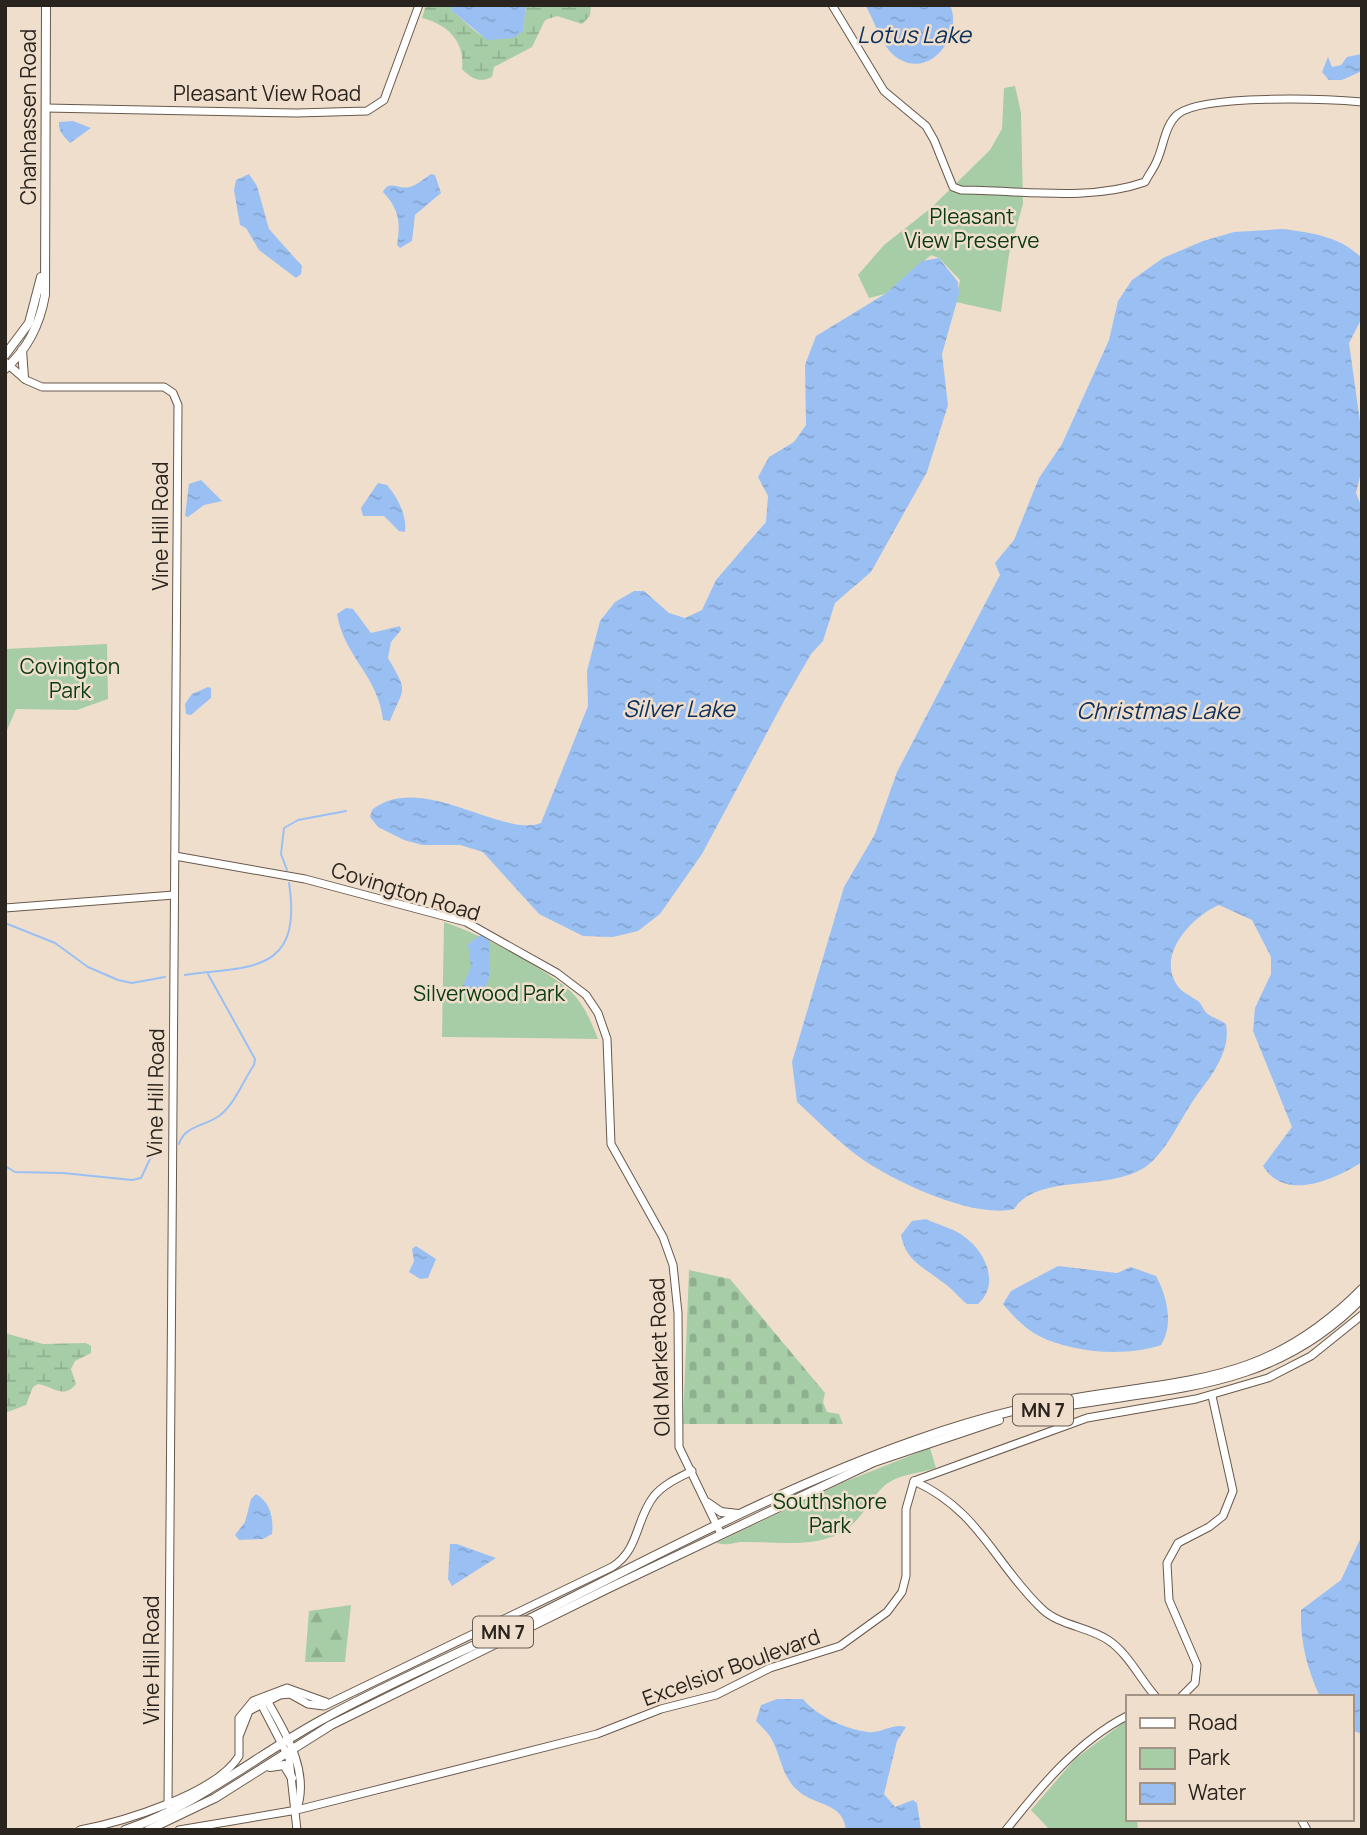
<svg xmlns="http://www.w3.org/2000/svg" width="1367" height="1835" viewBox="0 0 1367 1835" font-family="Manrope,sans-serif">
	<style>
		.forest { fill: url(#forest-firs) }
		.wetland { fill: url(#wetland-marsh) }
		.cemetery { fill: url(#cemetery-stones) }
		.green { fill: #a6cda5 }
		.water { fill: url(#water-ripples) }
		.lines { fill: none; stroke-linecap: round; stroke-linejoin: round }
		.stream { stroke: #9ac0f3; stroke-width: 2 }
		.secondary-casing { stroke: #68594b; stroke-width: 9 }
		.primary-casing { stroke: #68594b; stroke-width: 10 }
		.secondary { stroke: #fff; stroke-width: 7 }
		.primary { stroke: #fff; stroke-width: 8 }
		.labels { text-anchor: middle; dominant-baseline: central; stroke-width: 5; stroke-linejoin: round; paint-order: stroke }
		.shield { fill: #f0decd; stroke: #655c52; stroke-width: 2 }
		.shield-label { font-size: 19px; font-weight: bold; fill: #2a241e }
		.street-label { font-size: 21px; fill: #2a241e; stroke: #f0decd }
		.park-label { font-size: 21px; fill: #083b0d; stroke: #f0decd }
		.water-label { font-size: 23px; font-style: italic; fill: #0b305e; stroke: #f0decd }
	</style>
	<defs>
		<pattern id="forest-firs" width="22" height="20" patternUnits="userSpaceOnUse" patternTransform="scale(1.75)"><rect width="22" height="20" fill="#a6cda5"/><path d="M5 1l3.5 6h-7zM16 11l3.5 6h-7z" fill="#8fb08e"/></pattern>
		<pattern id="wetland-marsh" width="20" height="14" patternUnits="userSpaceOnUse" patternTransform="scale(1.75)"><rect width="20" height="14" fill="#a6cda5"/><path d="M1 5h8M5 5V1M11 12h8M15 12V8" fill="none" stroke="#8fb08e"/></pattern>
		<pattern id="cemetery-stones" width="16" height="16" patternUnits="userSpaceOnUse" patternTransform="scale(1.75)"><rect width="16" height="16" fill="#a6cda5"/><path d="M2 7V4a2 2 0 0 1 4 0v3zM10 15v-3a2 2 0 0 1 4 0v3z" fill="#8fb08e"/></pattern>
		<pattern id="water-ripples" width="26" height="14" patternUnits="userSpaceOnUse" patternTransform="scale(1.75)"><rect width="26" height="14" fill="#9ac0f3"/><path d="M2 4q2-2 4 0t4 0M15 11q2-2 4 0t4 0" fill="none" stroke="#85a5d0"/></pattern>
	</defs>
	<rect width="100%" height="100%" fill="#f0decd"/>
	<path class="forest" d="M 351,1605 L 345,1662 L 305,1662 L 309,1611 Z"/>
	<g class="wetland">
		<path d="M 426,5 L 452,5 L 451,10 C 483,36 482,48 523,31 L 526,5 L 591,5 L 590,16 L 582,24 L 557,16 L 545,20 L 532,47 L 494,67 L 492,77 C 479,83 472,79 462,69 C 465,42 449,25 422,18 Z"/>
		<path d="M 5,1333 L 43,1344 L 86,1343 L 91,1346 L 91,1353 L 75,1361 L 71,1369 L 76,1384 C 63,1400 53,1386 38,1384 L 33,1387 L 26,1405 L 5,1413 Z"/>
	</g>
	<path class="cemetery" d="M 689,1270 L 730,1279 L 825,1393 L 823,1402 L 827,1412 L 839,1414 L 843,1424 L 683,1424 Z"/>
	<g class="green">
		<path d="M 1015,86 L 1021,113 L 1023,204 L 1009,254 L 1001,312 L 956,302 L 960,280 L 939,258 L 931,255 L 885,294 L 869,298 L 858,275 L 884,245 L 931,208 L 990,150 L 1002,129 L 1004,88 Z"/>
		<path d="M 107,644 L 108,699 L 77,710 L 16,709 L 5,735 L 5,649 Z"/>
		<path d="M 444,922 C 482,935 536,963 568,989 C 583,1002 591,1021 598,1039 L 442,1037 Z"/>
		<path d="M 930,1448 L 936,1468 C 918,1474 896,1474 882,1488 C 869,1501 862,1518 847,1529 C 817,1550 775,1541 741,1542 C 730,1543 731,1546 716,1543 L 844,1482 Z"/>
		<path d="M 1127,1720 L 1127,1819 L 1137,1819 L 1138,1830 L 1050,1830 L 1031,1810 L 1075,1759 Z"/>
	</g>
	<g class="water">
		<path d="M 452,5 L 526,5 L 523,31 L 513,38 L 487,40 L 451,10 Z"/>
		<path d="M 865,5 L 950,5 C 963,33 933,77 901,60 C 881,50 876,22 865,5 Z"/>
		<path d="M 1361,54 L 1362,71 L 1342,80 L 1329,80 L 1322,72 L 1328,57 L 1332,67 L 1341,65 L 1347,57 Z"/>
		<path d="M 73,121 L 91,128 L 70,143 C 64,136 58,132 59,122 Z"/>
		<path d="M 249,174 L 257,186 L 269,229 L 302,266 L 301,274 L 296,278 L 259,250 L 246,228 L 240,225 L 234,190 L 236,180 Z"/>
		<path d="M 431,174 L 435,175 L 441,193 L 415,215 L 412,241 L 400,248 L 397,245 C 401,223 399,209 383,192 C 389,179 398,190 410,187 C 417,185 425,178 431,174 Z"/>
		<path d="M 1283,229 C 1313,233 1339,236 1362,258 L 1362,318 L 1349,343 L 1362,436 L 1362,468 L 1356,493 L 1362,508 L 1362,1162 C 1334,1180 1285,1202 1263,1166 L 1292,1127 L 1253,1031 L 1255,1008 L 1271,974 L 1271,957 L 1252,920 L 1219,905 C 1193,916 1156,954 1177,985 C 1181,992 1191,996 1198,1001 C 1202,1004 1204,1012 1208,1014 C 1213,1018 1221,1020 1226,1024 C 1231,1050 1213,1074 1197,1095 C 1181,1117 1169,1148 1148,1165 C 1112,1193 1039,1172 1014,1209 C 974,1219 895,1182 862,1159 C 838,1142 818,1121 797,1102 L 792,1062 L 844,887 L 875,834 L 897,772 L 1000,575 L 995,563 L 1014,540 L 1039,478 L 1062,444 L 1109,340 L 1118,301 L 1132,280 L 1163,258 L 1203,241 L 1234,232 Z"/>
		<path d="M 939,258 L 958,282 L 959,294 L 942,354 L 948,405 L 927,472 L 871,572 L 835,603 L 823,641 L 811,654 L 784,701 L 702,854 L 660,914 L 638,931 L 613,937 L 583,936 L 539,914 L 483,852 L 460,845 L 422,845 L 404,840 L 378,827 L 370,817 L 372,810 C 420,771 501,838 541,823 L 588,706 L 587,671 L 600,621 L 615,602 L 634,591 L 644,591 L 669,613 L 685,618 L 702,610 L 716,580 L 766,522 L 768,496 L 758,477 L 769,457 L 794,442 L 806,425 L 805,365 L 816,336 L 885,294 L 922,261 Z"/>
		<path d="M 201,480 L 222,501 L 204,505 L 188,517 L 185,516 L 189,484 Z"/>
		<path d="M 378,483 L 387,485 C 398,498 407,515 405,532 L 399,531 L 384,516 L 363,516 L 361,508 Z"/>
		<path d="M 346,608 L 353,609 L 371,633 L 400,626 L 401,630 L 391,642 L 388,658 C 409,694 404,686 390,721 L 383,720 C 378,675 344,657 337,614 Z"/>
		<path d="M 208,687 L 211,688 L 211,698 L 191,715 L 186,714 L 185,704 L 192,694 Z"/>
		<path d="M 481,935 L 490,941 C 486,964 498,984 473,998 L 460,992 L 471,967 L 468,944 Z"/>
		<path d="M 926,1219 C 938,1225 956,1229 966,1238 C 986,1253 1000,1285 978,1304 L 967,1304 C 958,1297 951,1287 941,1281 C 922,1266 906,1261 901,1235 L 912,1221 Z"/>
		<path d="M 416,1246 L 436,1259 L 428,1278 L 420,1279 L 409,1272 L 414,1261 L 412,1249 Z"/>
		<path d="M 1058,1266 L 1117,1273 L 1131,1267 L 1156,1276 C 1167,1296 1174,1325 1161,1345 C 1126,1357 1072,1353 1039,1336 C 1025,1329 1013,1316 1003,1304 L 1011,1291 Z"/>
		<path d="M 256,1494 C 270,1502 274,1518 272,1534 L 263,1539 L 239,1540 L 235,1535 L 245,1522 L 251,1499 Z"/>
		<path d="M 1362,1535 L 1362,1734 L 1351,1730 L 1351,1697 L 1320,1697 C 1307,1668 1300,1642 1301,1610 L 1341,1580 Z"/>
		<path d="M 450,1544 L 457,1544 L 496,1558 L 452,1586 L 448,1579 Z"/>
		<path d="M 777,1699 L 803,1699 C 817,1716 845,1729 868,1732 C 881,1734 892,1723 906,1727 L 897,1741 L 884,1794 L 895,1807 L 913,1800 L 917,1803 L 921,1830 L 846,1830 C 843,1804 820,1806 802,1794 C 781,1779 782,1757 771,1738 C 767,1732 761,1726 756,1721 L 761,1705 Z"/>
	</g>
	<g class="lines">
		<g class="stream">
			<path d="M 287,870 L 281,854 L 284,828 L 298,820 L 346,811"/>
			<path d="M 5,923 L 55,943 L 88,967 L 118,980 L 132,983 L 165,977"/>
			<path d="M 185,975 C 250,966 303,974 289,883"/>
			<path d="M 179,1144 C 184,1126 205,1126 219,1116 C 235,1104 243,1081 254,1065 L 255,1059 L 208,974"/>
			<path d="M 5,1166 L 15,1172 L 63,1173 L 132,1180 L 141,1178 L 150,1159 L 163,1151"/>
		</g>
		<defs>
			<g id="secondary">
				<path d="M 832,5 L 884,91 L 926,126 L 934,140 L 953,187 L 961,190 C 1020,190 1088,202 1145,182 C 1149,174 1155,167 1158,158 C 1164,144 1165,125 1178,114 C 1204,94 1327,99 1362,102"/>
				<path d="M 46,108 L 297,113 L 367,111 L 384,100 L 419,5"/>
				<path d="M 5,362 L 26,380 L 42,387 L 164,387 L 173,393 L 178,405 L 168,1805"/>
				<path d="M 175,856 L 305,879 L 466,922 L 557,973 L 586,995 L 598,1013 L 607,1039 L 611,1144 L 663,1237 L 673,1265 L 678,1313 L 679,1447 L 721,1534"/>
				<path d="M 5,908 L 174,895"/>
				<path d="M 914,1481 C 979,1510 995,1564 1041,1608 C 1059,1626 1087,1626 1108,1640 C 1128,1653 1140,1679 1156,1697"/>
				<path d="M 265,1697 C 284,1731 310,1769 297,1809"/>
				<path d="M 1181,1697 L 1195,1683 L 1197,1665 L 1169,1600 L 1167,1563 L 1178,1543 L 1209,1527 L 1223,1516 L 1233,1491 L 1212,1396"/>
				<path d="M 260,1702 L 289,1758 L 297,1830"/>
				<path d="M 240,1734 L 249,1711 L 280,1695 L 290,1694 L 308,1704 L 324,1706 L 612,1567 C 640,1549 635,1520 654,1496 C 664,1484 678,1478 692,1471"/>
				<path d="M 1301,1819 L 1307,1830"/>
				<path d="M 80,1830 C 122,1822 216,1794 239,1756 L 239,1718 L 253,1701 L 287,1688 L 326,1702"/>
				<path d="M 179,1830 L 297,1810 L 597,1734 L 661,1709 L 716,1695 L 770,1668 L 840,1646 L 887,1612 L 902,1592 L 906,1576 L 906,1509 L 914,1481 L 1087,1418 L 1196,1399 L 1268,1378 L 1311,1356 L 1362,1315"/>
				<path d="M 1006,1830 C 1040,1787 1078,1741 1127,1716"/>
			</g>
			<g id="primary">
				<path d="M 22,350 L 24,378"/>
				<path d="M 5,355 L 29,323 L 41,277"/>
				<path d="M 5,369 C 28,349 40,324 45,295 L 46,5"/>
				<path d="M 1032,1412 C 1156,1386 1267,1397 1362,1298"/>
				<path d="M 708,1503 L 721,1512 L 738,1514"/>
				<path d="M 270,1767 L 284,1765 L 292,1778"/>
				<path d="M 125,1830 C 201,1804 257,1754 327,1717 C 395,1680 467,1650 537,1615 C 661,1553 785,1486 916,1440 C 961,1424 1007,1411 1054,1402 C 1181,1378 1263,1389 1362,1289"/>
				<path d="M 148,1830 L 215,1798 L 331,1725 L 609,1588 L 874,1462 L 999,1420"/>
			</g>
		</defs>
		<use href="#secondary" class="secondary-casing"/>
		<use href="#primary" class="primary-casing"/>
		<use href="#secondary" class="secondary"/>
		<use href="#primary" class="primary"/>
	</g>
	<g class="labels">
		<g class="shield">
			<rect x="1013" y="1394.5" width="60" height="31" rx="5"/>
			<rect x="473" y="1616.5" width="60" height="31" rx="5"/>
		</g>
		<g class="shield-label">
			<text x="1043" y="1410">MN 7</text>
			<text x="503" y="1632">MN 7</text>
		</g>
		<g class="street-label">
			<text x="267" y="93">Pleasant View Road</text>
			<text transform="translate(28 117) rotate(-90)">Chanhassen Road</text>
			<text transform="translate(160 526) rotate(-90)">Vine Hill Road</text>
			<text transform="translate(406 891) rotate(17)">Covington Road</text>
			<text transform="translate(155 1093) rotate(-89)">Vine Hill Road</text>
			<text transform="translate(659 1357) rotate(-92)">Old Market Road</text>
			<text transform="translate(151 1660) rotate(-90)">Vine Hill Road</text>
			<text transform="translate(731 1667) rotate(-20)">Excelsior Boulevard</text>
		</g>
		<g class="park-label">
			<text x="972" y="216">Pleasant<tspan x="972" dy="24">View Preserve</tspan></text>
			<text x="70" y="666">Covington<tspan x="70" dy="24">Park</tspan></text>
			<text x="489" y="993">Silverwood Park</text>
			<text x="830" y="1501">Southshore<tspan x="830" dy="24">Park</tspan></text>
		</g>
		<g class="water-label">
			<text x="914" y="34">Lotus Lake</text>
			<text x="679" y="708">Silver Lake</text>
			<text x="1158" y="710">Christmas Lake</text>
		</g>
	</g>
	<rect width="1367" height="1835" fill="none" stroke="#2a241e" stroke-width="14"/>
	<rect x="1126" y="1695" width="228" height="126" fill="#f0decd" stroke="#a19487" stroke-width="2"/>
	<rect x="1140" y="1718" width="35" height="10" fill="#ffffff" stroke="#a19487" stroke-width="2"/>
	<text x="1188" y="1730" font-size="21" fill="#2a241e">Road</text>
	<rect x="1140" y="1748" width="35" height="21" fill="#a6cda5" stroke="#a19487" stroke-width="2"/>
	<text x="1188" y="1765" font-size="21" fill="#2a241e">Park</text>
	<rect x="1140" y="1783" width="35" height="21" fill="url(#water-ripples)" stroke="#a19487" stroke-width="2"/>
	<text x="1188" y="1800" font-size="21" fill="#2a241e">Water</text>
</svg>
